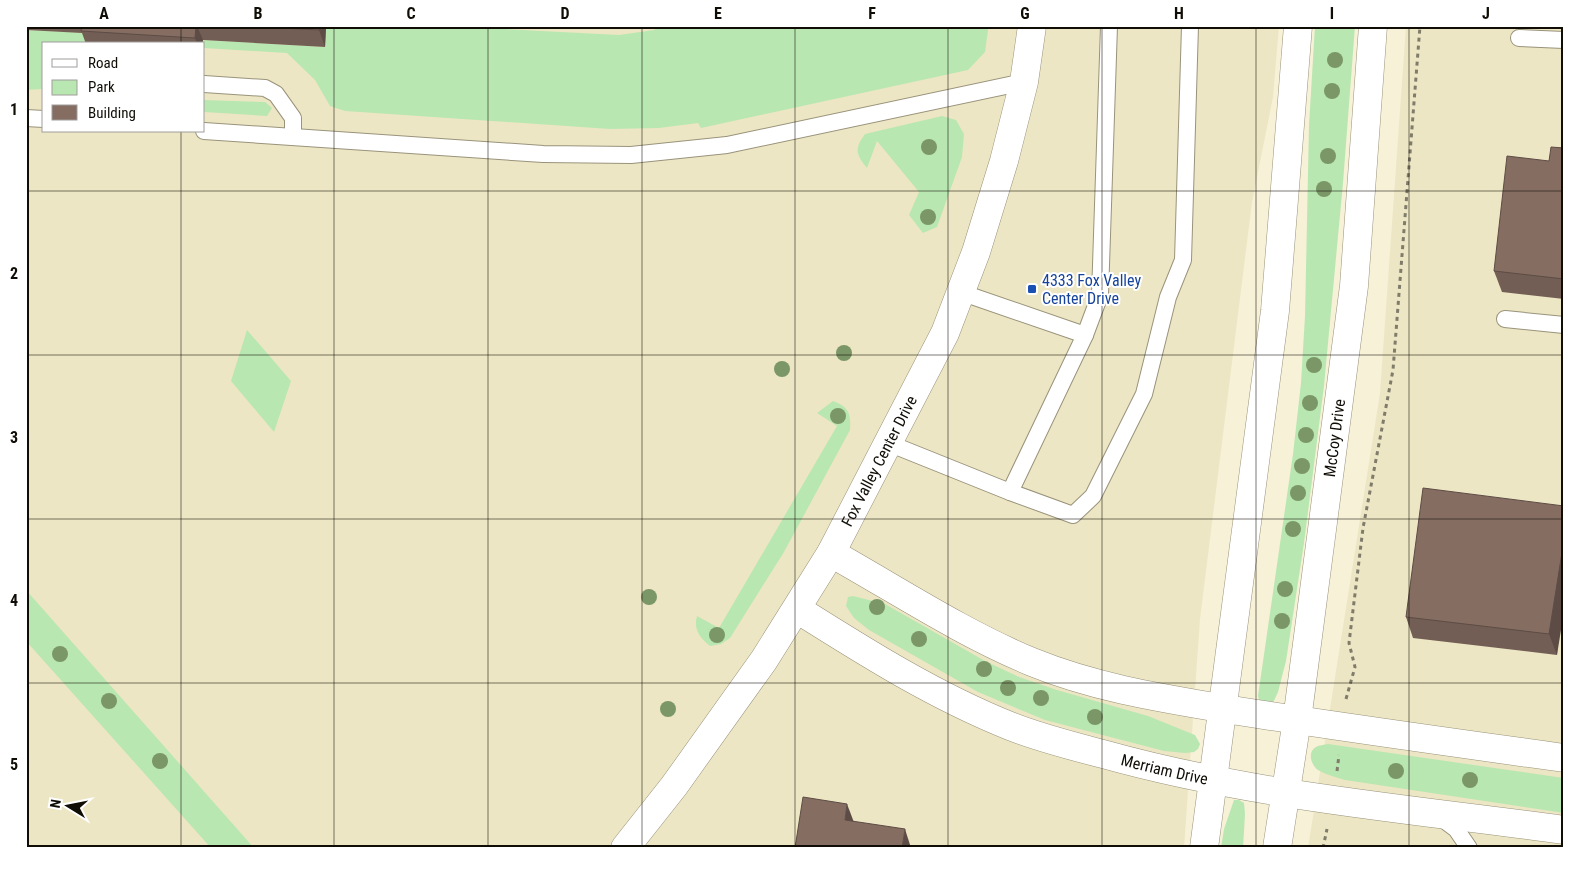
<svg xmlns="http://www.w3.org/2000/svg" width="1590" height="874" viewBox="0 0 1590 874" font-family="'Roboto Condensed',sans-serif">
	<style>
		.built { fill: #ede6c4; fill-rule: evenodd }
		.green { fill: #b9e7b1 }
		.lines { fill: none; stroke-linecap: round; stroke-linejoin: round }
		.lane-casing { stroke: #99937b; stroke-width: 18 }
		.street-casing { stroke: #99937b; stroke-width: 29 }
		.secondary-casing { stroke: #99937b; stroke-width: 29 }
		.path { stroke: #807c6b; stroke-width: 3; stroke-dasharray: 4 4; stroke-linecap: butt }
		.lane { stroke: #fff; stroke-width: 16 }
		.street { stroke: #fff; stroke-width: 28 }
		.secondary { stroke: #fff; stroke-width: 28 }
		.tree { fill: #7b9767 }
		.wall { fill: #725e54 }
		.shaded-wall { fill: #5d4c45 }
		.building { fill: #856d62; stroke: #5d4c45 }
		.grid { fill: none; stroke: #0f0d05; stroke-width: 1; stroke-opacity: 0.55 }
		.transit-dot { fill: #1a4fb4; stroke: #fff; stroke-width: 2 }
		.labels { text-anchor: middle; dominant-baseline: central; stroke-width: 4; stroke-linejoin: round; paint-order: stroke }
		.transit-label { font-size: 16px; fill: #164399; stroke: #fff; text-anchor: start }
		.street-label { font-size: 16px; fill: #0f0d05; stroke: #fff }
		.neatline { fill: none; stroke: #0f0d05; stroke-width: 2 }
		.grid-label { font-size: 16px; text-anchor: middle; font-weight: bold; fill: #0f0d05 }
	</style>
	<rect width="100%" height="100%" fill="#f7f1d7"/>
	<g class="built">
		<path d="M 26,26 L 1279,26 L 1273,97 L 1252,202 L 1200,619 L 1184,848 L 26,848 ZM 44,44 L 204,44 L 204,131 L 44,131 Z"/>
		<path d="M 1406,26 L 1564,26 L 1564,848 L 1308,848 L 1380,393 Z"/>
	</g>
	<g class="green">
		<path d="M 326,26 L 446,26 L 619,35 L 654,30 L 660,26 L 986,26 L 988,30 L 985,52 L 968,70 L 701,128 L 698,123 L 659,128 L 610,129 L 345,111 L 330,106 L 315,80 L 287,53 L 204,48 L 204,44 L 202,44 L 202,40 L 325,47 Z"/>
		<path d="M 1315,26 L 1355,26 L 1343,183 L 1324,386 L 1304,543 L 1286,661 L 1278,692 L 1272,705 L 1260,703 L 1258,696 L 1293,454 L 1301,383 L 1305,316 L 1309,125 Z"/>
		<path d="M 26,30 L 88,33 L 88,44 L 44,44 L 44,87 L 42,89 L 26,90 Z"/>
		<path d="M 204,100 L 265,102 L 272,108 L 267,116 L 204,112 Z"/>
		<path d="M 942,116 L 956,120 L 964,134 L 962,157 L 937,227 L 923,233 L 909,215 L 919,192 L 877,141 L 867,168 C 856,154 854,149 865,134 Z"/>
		<path d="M 247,330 L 291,381 L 274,432 L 231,381 Z"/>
		<path d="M 833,401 C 849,407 851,413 850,430 L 784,552 L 730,638 L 721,644 L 710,646 C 700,638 693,629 697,616 L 719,628 L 837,426 L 817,413 Z"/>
		<path d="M 26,590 L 254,848 L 211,848 L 26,641 Z"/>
		<path d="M 853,596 L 885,604 L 985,661 L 1019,677 L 1057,690 L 1148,716 L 1195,735 L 1200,744 L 1198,749 L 1194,752 L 1185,753 L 1164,751 L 1045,720 L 978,692 L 869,630 L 854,618 L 846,606 L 848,597 Z"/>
		<path d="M 1328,744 L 1564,778 L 1564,813 L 1345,780 C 1336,777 1326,775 1318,770 C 1311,765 1307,752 1316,747 C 1319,745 1324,745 1328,744 Z"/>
		<path d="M 1234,800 L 1239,800 L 1244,803 L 1245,814 L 1243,848 L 1221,848 L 1224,829 Z"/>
	</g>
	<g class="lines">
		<defs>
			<g id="lane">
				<path d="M 1519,38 L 1564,40"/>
				<path d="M 204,84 L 265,88 L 276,94 L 293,118 L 293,137"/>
				<path d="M 26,118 L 44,119"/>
				<path d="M 204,131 L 543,154 L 631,155 L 727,145 L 1024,82"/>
				<path d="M 960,292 L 1085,335 L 1100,295 L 1109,26"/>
				<path d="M 1505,319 L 1564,325"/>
				<path d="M 888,443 L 1010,492 L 1073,515 L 1093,496 L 1144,394 L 1168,297 L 1183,260 L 1190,26"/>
				<path d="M 1010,492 L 1085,335"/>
				<path d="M 1440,817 L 1456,829 L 1469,848"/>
			</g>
			<g id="street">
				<path d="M 831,553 C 897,590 962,633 1032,662 C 1098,689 1168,699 1238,711 C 1347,728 1455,743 1564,758"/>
				<path id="s1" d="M 797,609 C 865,652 935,696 1010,726 C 1040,738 1072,746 1103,754 C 1253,796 1410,809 1564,830"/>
				<path id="s2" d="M 625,848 L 674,786 L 764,660 L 831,553 L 945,333 L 976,252 L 1004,161 L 1024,82 L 1032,26"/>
			</g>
			<g id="secondary">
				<path d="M 1204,848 L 1275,311 L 1298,26"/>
				<path id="s3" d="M 1277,848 L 1297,720 L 1354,286 L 1373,26"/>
			</g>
		</defs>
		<use href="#lane" class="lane-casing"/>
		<use href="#street" class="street-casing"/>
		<use href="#secondary" class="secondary-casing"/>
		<g class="path">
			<path d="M 1346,699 L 1355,667 L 1349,643 L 1363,528 L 1393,370 L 1420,26"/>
			<path d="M 1337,771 L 1339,755"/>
			<path d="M 1323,848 L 1327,829"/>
		</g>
		<use href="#lane" class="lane"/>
		<use href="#street" class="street"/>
		<use href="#secondary" class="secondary"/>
	</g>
	<g class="tree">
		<circle cx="1335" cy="60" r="8"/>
		<circle cx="1332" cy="91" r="8"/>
		<circle cx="929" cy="147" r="8"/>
		<circle cx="1328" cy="156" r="8"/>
		<circle cx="1324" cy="189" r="8"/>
		<circle cx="928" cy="217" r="8"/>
		<circle cx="844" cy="353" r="8"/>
		<circle cx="1314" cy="365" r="8"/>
		<circle cx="782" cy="369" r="8"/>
		<circle cx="1310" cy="403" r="8"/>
		<circle cx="838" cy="416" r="8"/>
		<circle cx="1306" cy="435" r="8"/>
		<circle cx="1302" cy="466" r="8"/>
		<circle cx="1298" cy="493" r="8"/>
		<circle cx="1293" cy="529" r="8"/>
		<circle cx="1285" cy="589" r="8"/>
		<circle cx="649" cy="597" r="8"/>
		<circle cx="877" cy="607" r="8"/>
		<circle cx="1282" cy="621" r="8"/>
		<circle cx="717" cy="635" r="8"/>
		<circle cx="919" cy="639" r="8"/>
		<circle cx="60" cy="654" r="8"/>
		<circle cx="984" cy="669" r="8"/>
		<circle cx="1008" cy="688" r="8"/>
		<circle cx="1041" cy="698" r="8"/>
		<circle cx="109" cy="701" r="8"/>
		<circle cx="668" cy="709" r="8"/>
		<circle cx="1095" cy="717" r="8"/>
		<circle cx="160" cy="761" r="8"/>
		<circle cx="1396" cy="771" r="8"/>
		<circle cx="1470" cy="780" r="8"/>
	</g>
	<g class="wall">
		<path d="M 26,26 L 326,26 L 325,47 L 203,40 L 202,44 L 86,44 L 82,33 L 26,30 Z"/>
		<path d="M 1564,148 L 1564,299 L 1502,292 L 1494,271 L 1549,161 Z"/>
		<path d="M 1564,506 L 1557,655 L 1413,638 L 1406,617 Z"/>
	</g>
	<g class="shaded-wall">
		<path d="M 196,26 L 197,26 L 203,40 L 202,44 L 197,44 L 195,38 Z"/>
		<path d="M 319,26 L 326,26 L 325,47 L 319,30 Z"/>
		<path d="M 1564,540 L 1564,611 L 1557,655 L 1549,634 Z"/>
		<path d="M 847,804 L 855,825 L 845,820 Z"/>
		<path d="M 905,829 L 911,848 L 902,848 Z"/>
	</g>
	<g class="building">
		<path d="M 82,26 L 196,26 L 195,38 L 81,31 Z"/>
		<path d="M 245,26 L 319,26 L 319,30 Z"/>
		<path d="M 1551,147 L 1564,148 L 1564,279 L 1494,271 L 1507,156 L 1549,161 Z"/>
		<path d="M 1423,488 L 1564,506 L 1564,540 L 1549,634 L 1406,617 Z"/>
		<path d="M 803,797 L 847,804 L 845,820 L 905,829 L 902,848 L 795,848 Z"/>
	</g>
	<path class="grid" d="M 181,26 L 181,44M 334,26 L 334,848M 488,26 L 488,848M 642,26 L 642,848M 795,26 L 795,848M 948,26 L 948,848M 1102,26 L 1102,848M 1256,26 L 1256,848M 1409,26 L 1409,848M 181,131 L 181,848M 26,191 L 1564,191M 26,355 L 1564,355M 26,519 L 1564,519M 26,683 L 1564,683"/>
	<rect class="transit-dot" x="1027" y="284" width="10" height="10" rx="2.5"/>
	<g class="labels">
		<g class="transit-label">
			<text x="1042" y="280">4333 Fox Valley<tspan x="1042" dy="18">Center Drive</tspan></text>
		</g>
		<g class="street-label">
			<text stroke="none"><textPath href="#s3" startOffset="414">McCoy Drive</textPath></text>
			<text stroke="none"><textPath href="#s2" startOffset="464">Fox Valley Center Drive</textPath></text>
			<text stroke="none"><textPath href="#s1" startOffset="404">Merriam Drive</textPath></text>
		</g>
	</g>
	<rect width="1590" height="874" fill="none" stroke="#ffffff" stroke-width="55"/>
	<rect x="42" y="42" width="162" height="90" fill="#ffffff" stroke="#9f9e9b"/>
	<rect x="52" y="59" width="25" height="8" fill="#ffffff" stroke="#9f9e9b"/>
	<text x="88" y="68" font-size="15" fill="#0f0d05">Road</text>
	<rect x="52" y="80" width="25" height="15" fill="#b9e7b1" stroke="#9f9e9b"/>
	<text x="88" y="92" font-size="15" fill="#0f0d05">Park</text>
	<rect x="52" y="105" width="25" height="15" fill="#856d62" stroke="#9f9e9b"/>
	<text x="88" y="118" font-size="15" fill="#0f0d05">Building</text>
	<g transform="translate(68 806) rotate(280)" stroke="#ffffff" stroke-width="4" paint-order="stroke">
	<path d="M0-4L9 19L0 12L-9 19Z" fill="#0f0d05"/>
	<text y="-8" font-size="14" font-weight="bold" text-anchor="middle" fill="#0f0d05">N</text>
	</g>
	<rect x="28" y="28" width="1534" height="818" class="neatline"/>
	<g class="grid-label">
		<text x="104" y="19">A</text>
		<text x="258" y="19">B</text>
		<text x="411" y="19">C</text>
		<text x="565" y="19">D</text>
		<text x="718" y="19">E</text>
		<text x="872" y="19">F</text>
		<text x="1025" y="19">G</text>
		<text x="1179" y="19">H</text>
		<text x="1332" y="19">I</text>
		<text x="1486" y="19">J</text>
		<text x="14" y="115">1</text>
		<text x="14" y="279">2</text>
		<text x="14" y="443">3</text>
		<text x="14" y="606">4</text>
		<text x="14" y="770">5</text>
	</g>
</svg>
